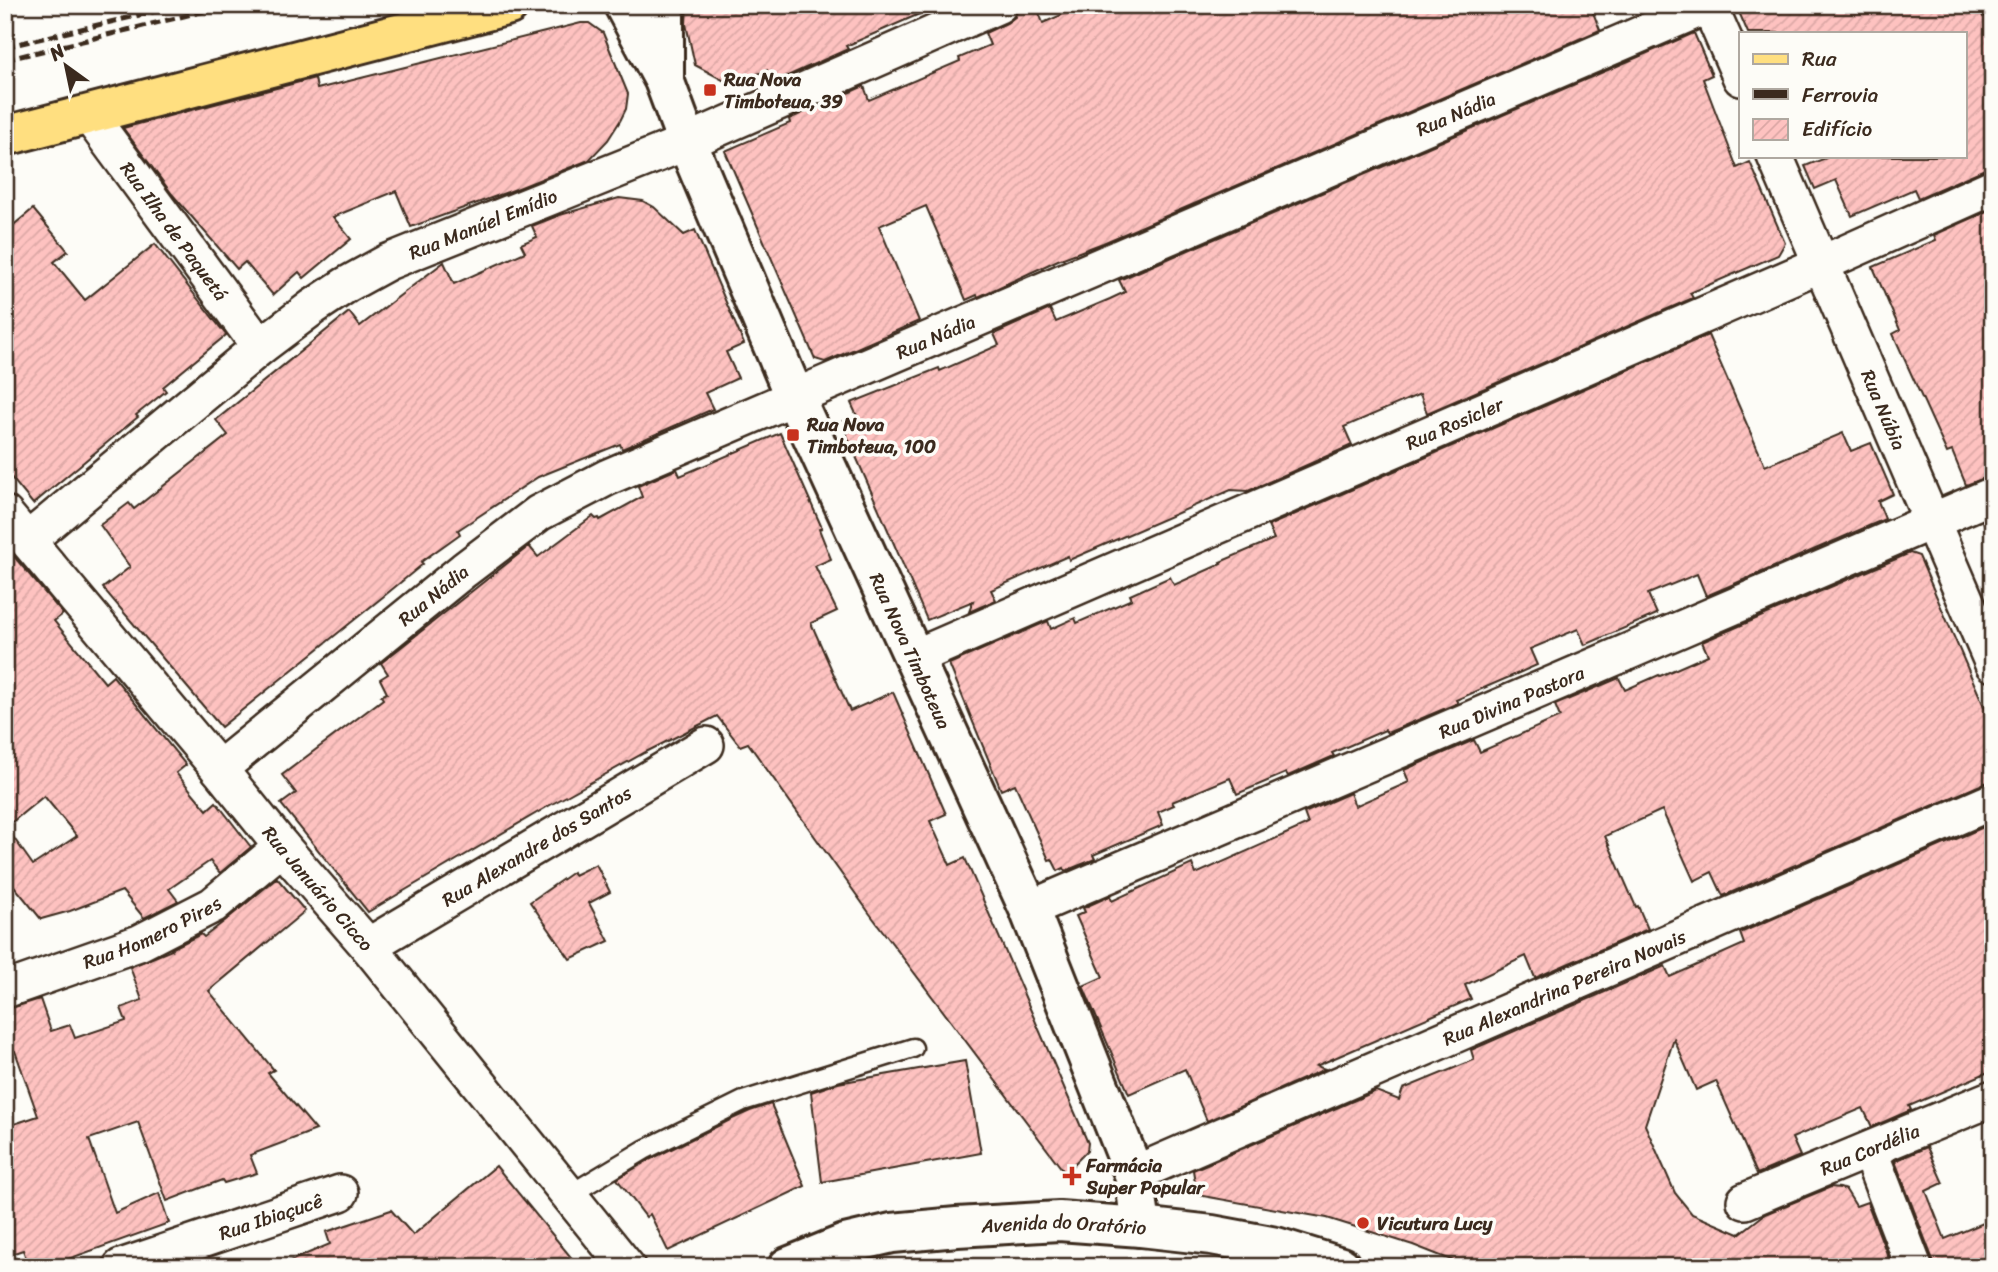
<svg xmlns="http://www.w3.org/2000/svg" width="1998" height="1272" viewBox="0 0 1998 1272" font-family="Sriracha,sans-serif">
	<style>
		.building { fill: url(#building-hatch); stroke: #3b2a1e; stroke-width: 2; fill-rule: evenodd }
		.lines { fill: none; stroke-linecap: round; stroke-linejoin: round }
		.lane-casing { stroke: #3b2a1e; stroke-width: 23 }
		.street-casing { stroke: #3b2a1e; stroke-width: 40 }
		.secondary-casing { stroke: #3b2a1e; stroke-width: 44 }
		.primary-casing { stroke: #3b2a1e; stroke-width: 44 }
		.lane { stroke: #fdfcf7; stroke-width: 18 }
		.street { stroke: #fdfcf7; stroke-width: 35 }
		.secondary { stroke: #fdfcf7; stroke-width: 38 }
		.primary { stroke: #ffdf80; stroke-width: 38 }
		.rail { stroke: #3b2a1e; stroke-width: 5; stroke-dasharray: 10 5; stroke-linecap: butt }
		.poi-dot { fill: #c8321e; stroke: #fdfcf7; stroke-width: 2.5 }
		.labels { text-anchor: middle; dominant-baseline: central; stroke-width: 7; stroke-linejoin: round; paint-order: stroke }
		.poi-label { font-size: 19px; font-weight: bold; fill: #3b2a1e; stroke: #fdfcf7; text-anchor: start }
		.street-label { font-size: 19px; fill: #3b2a1e; stroke: #fdfcf7 }
	</style>
	<defs>
		<pattern id="building-hatch" width="6" height="6" patternUnits="userSpaceOnUse" patternTransform="scale(1.75)"><rect width="6" height="6" fill="#fec2c0"/><path d="M-1 1l2-2M0 6l6-6M5 7l2-2" fill="none" stroke="#dba7a5"/></pattern>
	</defs>
	<rect width="100%" height="100%" fill="#fdfcf7"/>
	<filter id="ink" filterUnits="userSpaceOnUse"><feTurbulence type="fractalNoise" baseFrequency=".0143" numOctaves="2"/><feDisplacementMap in="SourceGraphic" scale="14" xChannelSelector="R" yChannelSelector="G"/><feConvolveMatrix kernelMatrix="1 2 1 2 8 2 1 2 1" color-interpolation-filters="sRGB"/></filter>
	<g filter="url(#ink)">
		<g class="building">
			<path d="M 687,5 L 940,5 L 846,46 L 848,49 L 774,82 L 773,78 L 770,79 L 767,70 L 732,85 L 695,65 L 686,24 Z"/>
			<path d="M 1019,5 L 1036,5 L 1043,23 L 1084,5 L 1590,5 L 1600,30 L 1103,243 L 1058,260 L 978,297 L 977,295 L 966,300 L 926,206 L 879,226 L 919,321 L 825,362 L 815,359 L 725,151 L 790,123 L 789,119 L 864,86 L 869,100 L 960,61 L 959,58 L 990,45 L 985,33 L 1007,23 L 1015,17 Z"/>
			<path d="M 1736,5 L 1978,5 L 1983,17 L 1993,13 L 1993,167 L 1985,169 L 1918,198 L 1914,189 L 1852,216 L 1836,180 L 1815,189 L 1805,166 L 1826,158 L 1825,156 L 1965,156 L 1965,33 L 1748,33 Z"/>
			<path d="M 581,23 L 589,23 L 603,33 L 628,94 L 626,109 L 620,121 L 608,140 L 589,160 L 516,189 L 411,227 L 396,191 L 333,217 L 351,239 L 304,278 L 299,272 L 273,295 L 245,262 L 237,269 L 172,194 L 123,128 L 315,78 L 317,89 Z"/>
			<path d="M 1694,33 L 1712,75 L 1703,79 L 1737,168 L 1750,162 L 1785,243 L 1778,255 L 1690,293 L 1693,298 L 1427,413 L 1420,394 L 1344,427 L 1352,445 L 1248,491 L 1231,490 L 1069,560 L 1068,556 L 991,590 L 996,600 L 969,612 L 973,601 L 927,620 L 841,422 L 857,416 L 851,403 L 939,368 L 940,371 L 999,345 L 994,334 L 1050,309 L 1056,322 L 1110,299 L 1125,292 L 1119,280 Z"/>
			<path d="M 619,198 L 643,201 L 654,207 L 684,235 L 695,230 L 744,344 L 726,352 L 738,378 L 705,393 L 713,409 L 622,449 L 620,444 L 538,477 L 458,530 L 460,534 L 421,562 L 423,564 L 384,596 L 221,727 L 103,588 L 130,567 L 100,525 L 129,503 L 134,509 L 228,435 L 216,420 L 349,312 L 360,326 L 444,262 L 454,284 L 525,252 L 521,244 L 537,237 L 532,226 L 560,215 Z"/>
			<path d="M 33,209 L 68,251 L 54,262 L 85,300 L 155,244 L 226,335 L 163,387 L 166,391 L 136,415 L 138,417 L 33,504 L 5,470 L 5,232 Z"/>
			<path d="M 1993,209 L 1993,475 L 1966,485 L 1952,451 L 1947,453 L 1893,334 L 1900,330 L 1873,267 L 1936,240 L 1934,235 Z"/>
			<path d="M 1708,335 L 1765,466 L 1843,433 L 1851,451 L 1871,443 L 1893,494 L 1878,501 L 1885,519 L 1706,596 L 1697,574 L 1648,594 L 1657,614 L 1585,645 L 1578,629 L 1530,649 L 1537,665 L 1456,700 L 1458,703 L 1387,733 L 1385,730 L 1332,753 L 1334,756 L 1288,776 L 1286,773 L 1237,794 L 1230,778 L 1172,802 L 1174,805 L 1158,812 L 1163,825 L 1093,855 L 1095,859 L 1065,871 L 1064,868 L 1058,871 L 1052,859 L 1049,860 L 1015,784 L 1001,790 L 949,664 L 1048,621 L 1051,629 L 1075,618 L 1077,623 L 1132,599 L 1130,595 L 1170,577 L 1174,585 L 1221,564 L 1220,562 L 1274,539 L 1268,526 Z"/>
			<path d="M 780,433 L 822,528 L 819,529 L 831,559 L 815,566 L 837,611 L 811,623 L 850,711 L 893,692 L 946,814 L 930,821 L 950,865 L 965,858 L 1088,1143 L 1087,1151 L 1065,1173 L 870,914 L 748,743 L 740,746 L 717,716 L 644,753 L 552,804 L 368,912 L 281,804 L 296,793 L 282,775 L 383,699 L 381,696 L 387,693 L 380,679 L 388,674 L 381,663 L 529,546 L 538,557 L 593,516 L 596,519 L 599,518 L 600,520 L 642,497 L 638,486 L 677,469 L 680,476 Z"/>
			<path d="M 1993,517 L 1993,545 L 1983,521 Z"/>
			<path d="M 5,546 L 63,614 L 54,621 L 105,683 L 113,676 L 186,765 L 176,773 L 207,810 L 216,802 L 251,847 L 220,873 L 210,861 L 169,889 L 178,901 L 144,918 L 122,891 L 70,911 L 41,919 L 5,875 ZM 44,796 L 77,836 L 33,865 L 6,827 Z"/>
			<path d="M 1910,553 L 1919,556 L 1993,727 L 1993,781 L 1985,783 L 1723,896 L 1712,872 L 1694,881 L 1662,810 L 1605,836 L 1636,907 L 1638,906 L 1648,929 L 1535,978 L 1526,956 L 1465,985 L 1471,999 L 1316,1066 L 1325,1069 L 1207,1121 L 1185,1069 L 1129,1094 L 1083,986 L 1103,977 L 1076,916 L 1085,912 L 1083,908 L 1110,896 L 1112,901 L 1192,864 L 1196,874 L 1308,824 L 1304,813 L 1350,793 L 1355,806 L 1409,782 L 1404,770 L 1474,740 L 1480,752 L 1560,717 L 1555,705 L 1619,678 L 1625,690 L 1659,675 L 1660,676 L 1708,655 L 1702,642 Z"/>
			<path d="M 1993,823 L 1993,1070 L 1909,1106 L 1911,1110 L 1872,1127 L 1863,1108 L 1792,1138 L 1800,1156 L 1757,1174 L 1716,1081 L 1696,1090 L 1674,1039 L 1645,1125 L 1675,1193 L 1692,1214 L 1739,1234 L 1765,1214 L 1831,1187 L 1840,1188 L 1846,1190 L 1856,1206 L 1867,1202 L 1892,1267 L 1806,1267 L 1804,1262 L 1791,1267 L 1469,1267 L 1413,1245 L 1327,1218 L 1197,1195 L 1193,1170 L 1376,1091 L 1399,1100 L 1403,1089 L 1474,1060 L 1471,1050 L 1665,966 L 1670,977 L 1744,944 L 1740,933 Z"/>
			<path d="M 596,864 L 610,892 L 589,903 L 609,941 L 570,959 L 530,902 L 573,872 L 574,875 Z"/>
			<path d="M 277,878 L 305,911 L 209,991 L 274,1070 L 268,1073 L 316,1130 L 250,1155 L 257,1173 L 224,1183 L 222,1180 L 167,1201 L 138,1122 L 89,1139 L 115,1213 L 159,1193 L 169,1223 L 46,1267 L 29,1267 L 23,1250 L 5,1256 L 5,1127 L 38,1116 L 15,1051 L 5,1054 L 5,1010 L 40,999 L 51,1031 L 70,1025 L 75,1038 L 126,1021 L 121,1008 L 142,1000 L 130,967 L 172,950 L 171,949 L 201,934 L 204,937 L 226,920 Z"/>
			<path d="M 965,1061 L 981,1153 L 822,1182 L 811,1092 L 838,1083 Z"/>
			<path d="M 771,1104 L 805,1186 L 668,1251 L 650,1214 L 646,1217 L 617,1179 L 649,1160 L 730,1120 L 750,1111 Z"/>
			<path d="M 1927,1147 L 1943,1183 L 1926,1191 L 1945,1239 L 1993,1219 L 1993,1267 L 1934,1267 L 1933,1260 L 1895,1161 Z"/>
			<path d="M 496,1166 L 579,1267 L 276,1267 L 330,1244 L 326,1232 L 391,1210 L 413,1235 Z"/>
		</g>
		<g class="lines">
			<defs>
				<path id="lane" d="M 569,1195 L 644,1150 L 743,1101 L 913,1048"/>
				<g id="street">
					<path d="M 1709,5 L 1741,78"/>
					<path id="s1" d="M 89,115 L 260,347"/>
					<path id="s2" d="M 1775,156 L 1993,664"/>
					<path id="s3" d="M 5,514 L 219,769 L 282,847 L 368,946 L 627,1267"/>
					<path id="s4" d="M 28,540 L 260,347 L 313,307 L 346,285 L 388,262 L 687,142 L 999,5"/>
					<path id="s5" d="M 913,658 L 1821,264 L 1993,187"/>
					<path id="s6" d="M 219,769 L 464,570 L 539,513 L 608,477 L 1709,5"/>
					<path id="s7" d="M 1029,909 L 1993,495"/>
					<path id="s8" d="M 368,946 L 706,745"/>
					<path id="s9" d="M 5,990 L 139,943 L 213,905 L 282,847"/>
					<path d="M 1869,1150 L 1914,1267"/>
					<path id="s10" d="M 1134,1174 L 1993,801"/>
					<path id="s11" d="M 1745,1201 L 1993,1098"/>
					<path id="s12" d="M 121,1267 L 340,1193"/>
				</g>
				<g id="secondary">
					<path id="s13" d="M 624,5 L 664,80 L 687,142 L 795,398 L 1029,909 L 1134,1174 L 1141,1227"/>
					<path d="M 664,75 L 664,12 L 666,5"/>
					<path id="s14" d="M 788,1267 L 845,1244 L 892,1233 L 957,1227 L 1059,1221 L 1141,1227 L 1212,1235 L 1276,1247 L 1341,1267"/>
				</g>
				<path id="primary" d="M 5,136 L 509,5"/>
			</defs>
			<use href="#lane" class="lane-casing"/>
			<use href="#street" class="street-casing"/>
			<use href="#secondary" class="secondary-casing"/>
			<use href="#primary" class="primary-casing"/>
			<use href="#lane" class="lane"/>
			<use href="#street" class="street"/>
			<use href="#secondary" class="secondary"/>
			<use href="#primary" class="primary"/>
			<g class="rail">
				<path d="M 5,47 L 182,5"/>
				<path d="M 5,60 L 229,5"/>
			</g>
		</g>
	</g>
	<g class="poi-dot">
		<rect x="703" y="83" width="14" height="14" rx="3.5"/>
		<rect x="786" y="428" width="14" height="14" rx="3.5"/>
		<path d="M1068.5 1165.5h7v7h7v7h-7v7h-7v-7h-7v-7h7z"/>
		<circle cx="1363" cy="1223" r="7"/>
	</g>
	<g class="labels">
		<g class="poi-label">
			<text x="724" y="79">Rua Nova<tspan x="724" dy="22">Timboteua, 39</tspan></text>
			<text x="807" y="424">Rua Nova<tspan x="807" dy="22">Timboteua, 100</tspan></text>
			<text x="1086" y="1165">Farmácia<tspan x="1086" dy="22">Super Popular</tspan></text>
			<text x="1377" y="1223">Vicutura Lucy</text>
		</g>
		<g class="street-label">
			<text stroke="none"><textPath href="#s6" startOffset="1410">Rua Nádia</textPath></text>
			<text stroke="none"><textPath href="#s4" startOffset="558">Rua Manúel Emídio</textPath></text>
			<text stroke="none"><textPath href="#s1" startOffset="144">Rua Ilha de Paquetá</textPath></text>
			<text stroke="none"><textPath href="#s6" startOffset="844">Rua Nádia</textPath></text>
			<text stroke="none"><textPath href="#s2" startOffset="276">Rua Núbia</textPath></text>
			<text stroke="none"><textPath href="#s5" startOffset="590">Rua Rosicler</textPath></text>
			<text stroke="none"><textPath href="#s6" startOffset="276">Rua Nádia</textPath></text>
			<text stroke="none"><textPath href="#s13" startOffset="707">Rua Nova Timboteua</textPath></text>
			<text stroke="none"><textPath href="#s7" startOffset="525">Rua Divina Pastora</textPath></text>
			<text stroke="none"><textPath href="#s8" startOffset="196">Rua Alexandre dos Santos</textPath></text>
			<text stroke="none"><textPath href="#s3" startOffset="488">Rua Januário Cicco</textPath></text>
			<text stroke="none"><textPath href="#s9" startOffset="158">Rua Homero Pires</textPath></text>
			<text stroke="none"><textPath href="#s10" startOffset="469">Rua Alexandrina Pereira Novais</textPath></text>
			<text stroke="none"><textPath href="#s11" startOffset="135">Rua Cordélia</textPath></text>
			<text stroke="none"><textPath href="#s12" startOffset="158">Rua Ibiaçucê</textPath></text>
			<text stroke="none"><textPath href="#s14" startOffset="282">Avenida do Oratório</textPath></text>
		</g>
	</g>
	<rect width="1998" height="1272" fill="none" stroke="#fdfcf7" stroke-width="28"/>
	<rect x="14" y="14" width="1970" height="1244" fill="none" stroke="#3b2a1e" stroke-width="2.5" filter="url(#ink)"/>
	<rect x="1739" y="32" width="228" height="126" fill="#fdfcf7" stroke="#afa8a0" stroke-width="2"/>
	<rect x="1753" y="54" width="35" height="10" fill="#ffdf80" stroke="#afa8a0" stroke-width="2"/>
	<text x="1802" y="66" font-size="21" fill="#3b2a1e">Rua</text>
	<rect x="1753" y="89" width="35" height="10" fill="#3b2a1e" stroke="#afa8a0" stroke-width="2"/>
	<text x="1802" y="102" font-size="21" fill="#3b2a1e">Ferrovia</text>
	<rect x="1753" y="119" width="35" height="21" fill="url(#building-hatch)" stroke="#afa8a0" stroke-width="2"/>
	<text x="1802" y="136" font-size="21" fill="#3b2a1e">Edifício</text>
	<g transform="translate(66 66) rotate(327)" stroke="#fdfcf7" stroke-width="5" paint-order="stroke">
	<path d="M0-5L12 26L0 18L-12 26Z" fill="#3b2a1e"/>
	<text y="-10" font-size="19" font-weight="bold" text-anchor="middle" fill="#3b2a1e">N</text>
	</g>
</svg>
